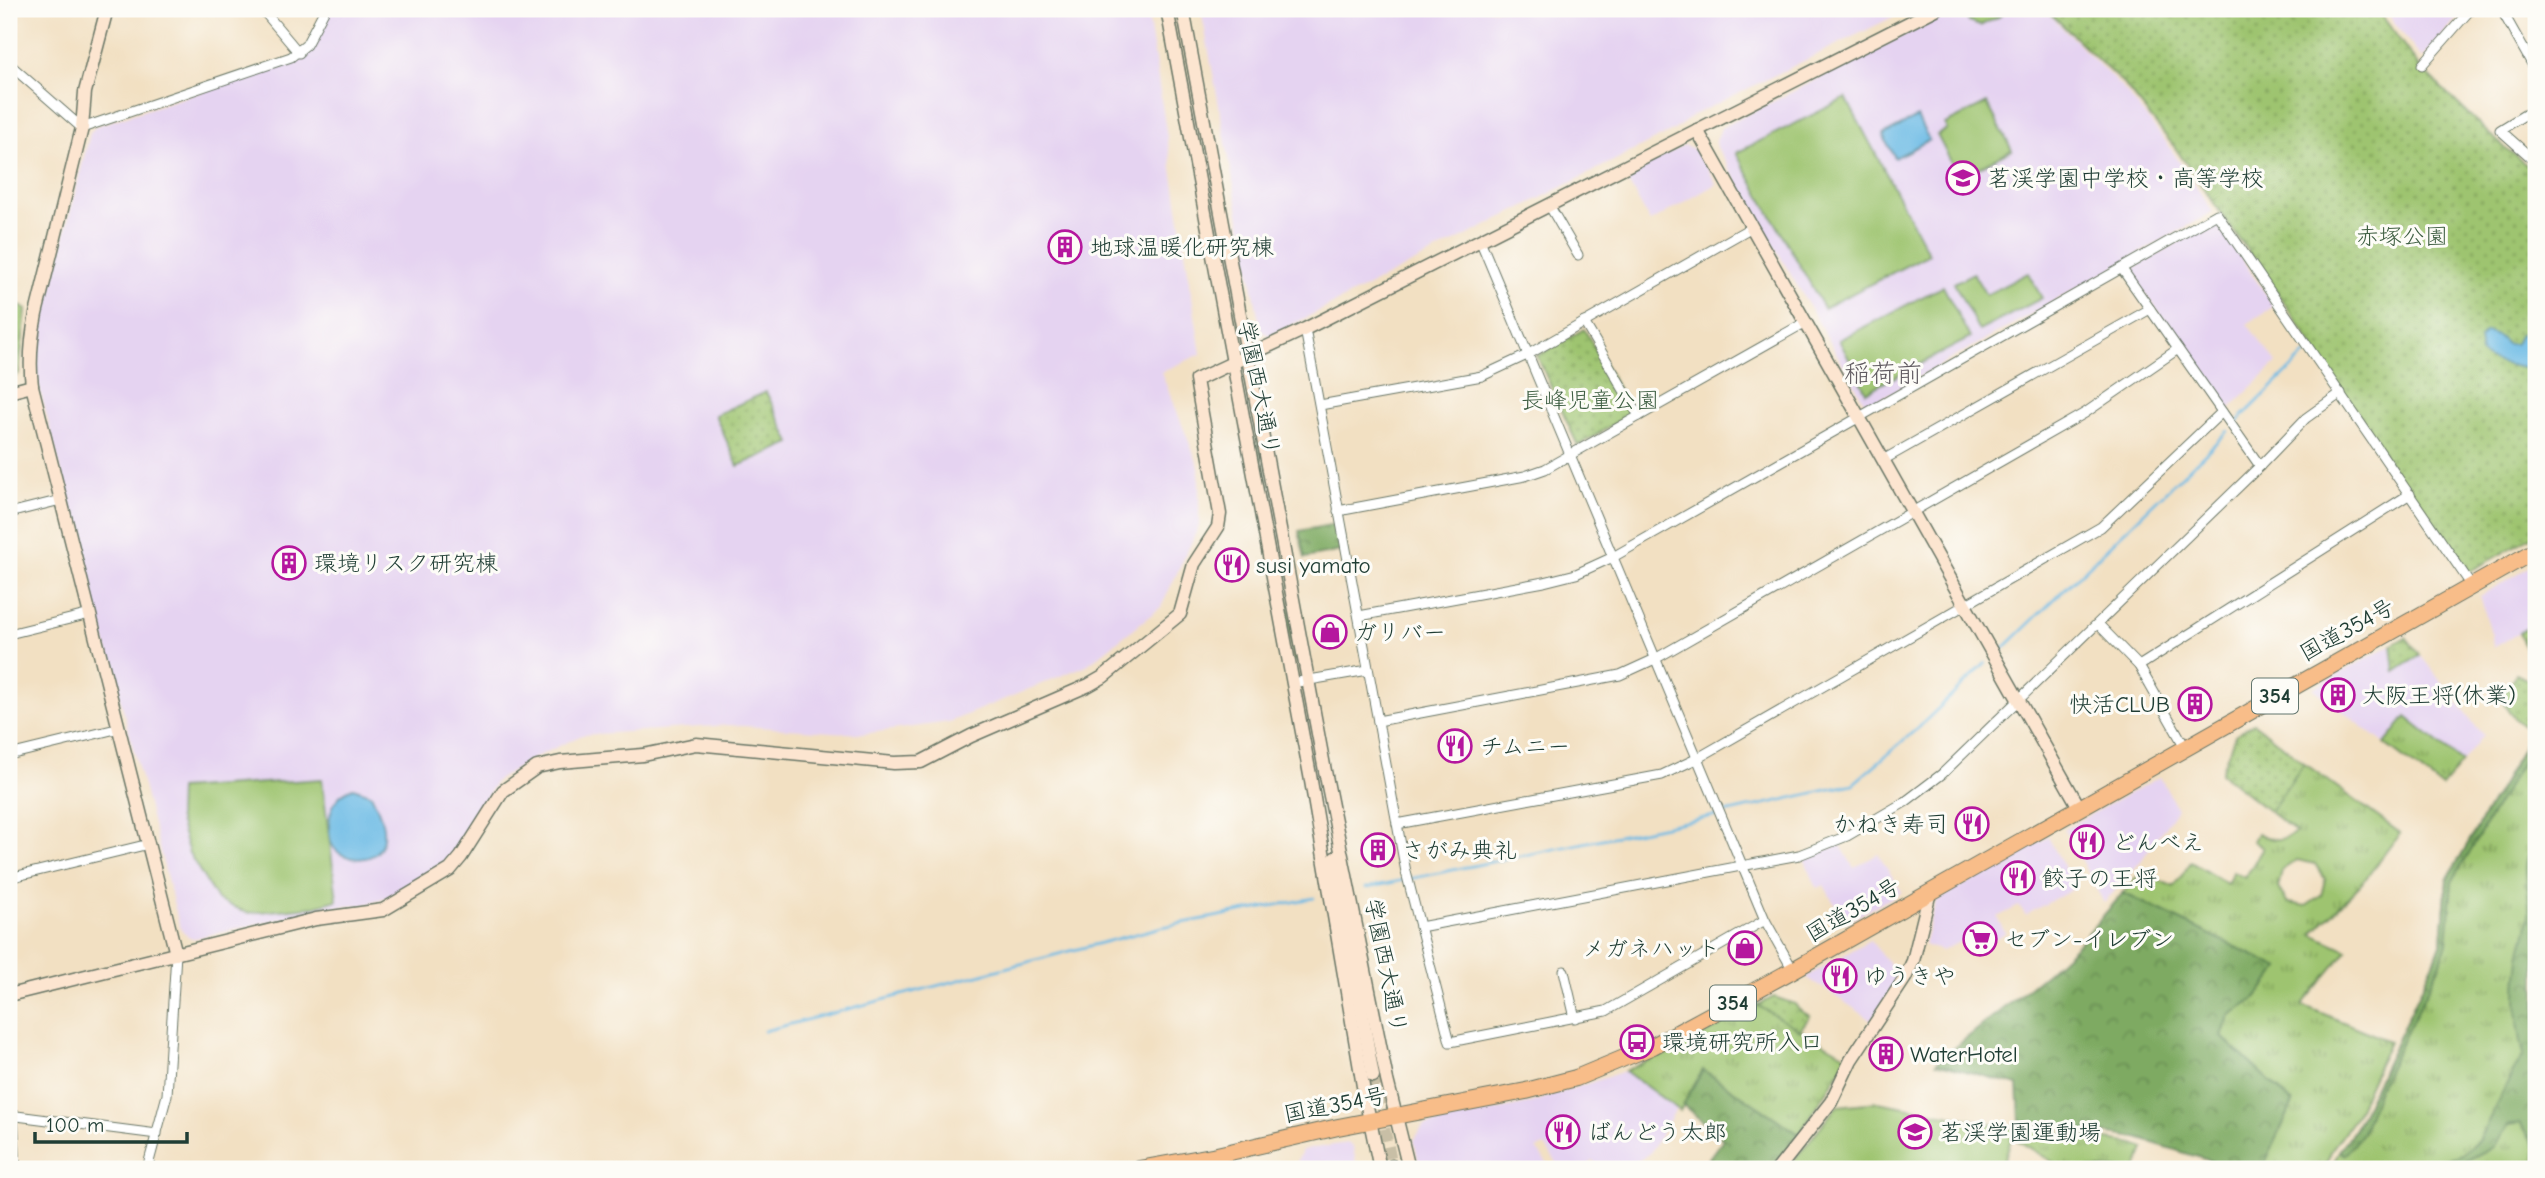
<svg xmlns="http://www.w3.org/2000/svg" width="2545" height="1178" viewBox="0 0 2545 1178" font-family="'Comic Neue','Klee One',sans-serif">
	<style>
		.built { fill: #e5d3f1 }
		.grass { fill: url(#grass-tufts); stroke: #5e8052; stroke-width: 2; fill-rule: evenodd }
		.forest { fill: url(#forest-crowns); stroke: #4e744b; stroke-width: 2 }
		.park { fill: url(#park-dots); stroke: #5e8052; stroke-width: 2 }
		.pitch { fill: #9ec46f; stroke: #5e8052; stroke-width: 2 }
		.water { fill: #6bbae5; stroke: #457c8c; stroke-width: 2 }
		.lines { fill: none; stroke-linecap: round; stroke-linejoin: round }
		.stream { stroke: #6bbae5; stroke-width: 2.5 }
		.secondary-tunnel { stroke: #c8bfa6; stroke-width: 12; stroke-dasharray: 12 6; stroke-linecap: butt }
		.street-casing { stroke: #697666; stroke-width: 11 }
		.secondary-casing { stroke: #697666; stroke-width: 15 }
		.highway-casing { stroke: #697666; stroke-width: 18 }
		.street { stroke: #fff; stroke-width: 9 }
		.secondary { stroke: #fce5d0; stroke-width: 12 }
		.highway { stroke: #f8bd89; stroke-width: 16 }
		.labels { text-anchor: middle; dominant-baseline: central; stroke-width: 6; stroke-linejoin: round; paint-order: stroke }
		.shield { fill: #fdfcf7; stroke: #62766e; stroke-width: 2 }
		.shield-label { font-size: 21px; font-weight: bold; fill: #1f3d34 }
		.poi-label { font-size: 23px; fill: #1f3d34; stroke: #fdfcf7; text-anchor: start }
		.park-label { font-size: 23px; fill: #3f5f43; stroke: #fdfcf7 }
		.street-label { font-size: 23px; fill: #1f3d34; stroke: #fdfcf7 }
		.quarter-label { font-size: 26px; fill: #615b61; stroke: #fdfcf7 }
	</style>
	<defs>
		<pattern id="grass-tufts" width="24" height="20" patternUnits="userSpaceOnUse" patternTransform="scale(1.75)"><rect width="24" height="20" fill="#9ec46f"/><path d="M3 7l-1-3M5 7V3M7 7l1-3M15 17l-1-3M17 17v-4M19 17l1-3" fill="none" stroke="#80a05c"/></pattern>
		<pattern id="forest-crowns" width="20" height="18" patternUnits="userSpaceOnUse" patternTransform="scale(1.75)"><rect width="20" height="18" fill="#7eaa62"/><path d="M2 6a3 3 0 1 1 6 0M12 15a3 3 0 1 1 6 0" fill="none" stroke="#678c52"/></pattern>
		<pattern id="park-dots" width="8" height="8" patternUnits="userSpaceOnUse" patternTransform="scale(1.75)"><rect width="8" height="8" fill="#9ec46f"/><path d="M2 2h.1M6 6h.1" fill="none" stroke="#80a05c" stroke-width="1.8" stroke-linecap="round"/></pattern>
	</defs>
	<rect width="100%" height="100%" fill="#fdfcf7"/>
	<filter id="ink" filterUnits="userSpaceOnUse"><feTurbulence type="fractalNoise" baseFrequency=".0143" numOctaves="2"/><feDisplacementMap in="SourceGraphic" scale="14" xChannelSelector="R" yChannelSelector="G"/><feConvolveMatrix kernelMatrix="1 2 1 2 8 2 1 2 1" color-interpolation-filters="sRGB"/></filter>
	<filter id="wash" filterUnits="userSpaceOnUse"><feTurbulence type="fractalNoise" baseFrequency=".00686" numOctaves="4" result="noise"/><feDisplacementMap in="SourceGraphic" scale="28" xChannelSelector="R" yChannelSelector="G"/><feGaussianBlur stdDeviation="1.57" result="paint"/><feColorMatrix in="noise" values="0 0 0 0 0 0 0 0 0 0 0 0 0 0 0 0 0 1.4 0 .05"/><feComposite in="paint" operator="in"/></filter>
	<g filter="url(#wash)">
		<rect width="100%" height="100%" fill="#f2e0c2"/>
		<g class="built">
			<path d="M 330,9 L 1147,9 L 1201,354 L 1161,372 L 1199,467 L 1199,526 L 1161,607 L 1087,665 L 949,722 L 862,734 L 729,725 L 582,735 L 534,758 L 496,781 L 448,862 L 384,899 L 364,905 L 333,907 L 191,939 L 180,928 L 38,382 L 35,353 L 90,133 L 96,126 L 299,60 L 306,55 Z"/>
			<path d="M 1201,9 L 1909,9 L 1694,115 L 1674,130 L 1270,336 L 1261,331 Z"/>
			<path d="M 1955,9 L 2044,9 L 2125,91 L 2167,143 L 2213,212 L 1867,406 L 1715,144 L 1721,128 Z"/>
			<path d="M 2384,9 L 2465,9 L 2422,59 Z"/>
			<path d="M 1684,145 L 1699,151 L 1716,184 L 1650,222 L 1625,177 Z"/>
			<path d="M 2216,221 L 2274,306 L 2247,324 L 2277,363 L 2227,411 L 2132,274 L 2133,268 Z"/>
			<path d="M 2536,563 L 2536,623 L 2493,648 L 2492,636 L 2480,596 Z"/>
			<path d="M 2406,637 L 2483,735 L 2462,762 L 2406,717 L 2385,744 L 2313,688 Z"/>
			<path d="M 2160,777 L 2177,809 L 2141,861 L 2104,903 L 2064,829 Z"/>
			<path d="M 2048,837 L 2075,887 L 2026,915 L 2019,906 L 1997,917 L 2005,933 L 1970,952 L 1963,940 L 1942,951 L 1924,945 L 1936,901 Z"/>
			<path d="M 1840,844 L 1854,868 L 1878,854 L 1902,892 L 1845,923 L 1824,885 L 1817,888 L 1804,858 Z"/>
			<path d="M 1870,940 L 1900,978 L 1872,1020 L 1806,977 Z"/>
			<path d="M 1625,1071 L 1676,1109 L 1650,1153 L 1626,1169 L 1602,1169 L 1593,1161 L 1584,1169 L 1561,1169 L 1545,1146 L 1536,1149 L 1552,1169 L 1420,1169 L 1414,1140 L 1423,1126 L 1527,1104 Z"/>
			<path d="M 1347,1143 L 1353,1147 L 1357,1169 L 1294,1169 L 1302,1150 Z"/>
		</g>
		<g class="grass">
			<path d="M 1963,9 L 2004,9 L 2000,16 L 1980,26 L 1969,22 Z"/>
			<path d="M 1256,432 L 1257,432 L 1299,661 L 1294,661 L 1258,470 Z"/>
			<path d="M 2536,623 L 2536,661 L 2529,656 L 2519,633 Z"/>
			<path d="M 2406,717 L 2462,762 L 2442,787 L 2385,744 Z"/>
			<path d="M 2536,725 L 2536,1169 L 2331,1169 L 2338,1153 L 2355,1129 L 2435,960 L 2442,941 L 2447,880 Z"/>
			<path d="M 2304,763 L 2400,833 L 2363,882 L 2312,934 L 2347,950 L 2302,1005 L 2389,1041 L 2355,1117 L 2332,1149 L 2324,1169 L 2262,1169 L 2293,1103 L 2222,1037 L 2229,1016 L 2254,1000 L 2279,968 L 2123,893 L 2142,872 L 2174,887 L 2191,862 L 2227,884 L 2233,872 L 2245,878 L 2263,848 L 2253,841 L 2257,833 C 2272,841 2282,842 2296,832 L 2270,812 ZM 2297,860 L 2315,864 L 2325,879 L 2321,896 L 2306,906 L 2288,903 L 2278,888 L 2282,870 Z"/>
			<path d="M 1757,1005 L 1849,1057 L 1799,1134 L 1703,1070 L 1680,1111 L 1625,1071 L 1715,1029 Z"/>
			<path d="M 2018,1127 L 2134,1144 L 2144,1148 L 2137,1169 L 2064,1169 L 2014,1138 Z"/>
		</g>
		<g class="forest">
			<path d="M 1336,524 L 1341,551 L 1305,558 L 1299,531 Z"/>
			<path d="M 2536,725 L 2534,742 L 2452,882 L 2447,943 L 2440,966 L 2379,1087 L 2362,1133 L 2345,1155 L 2339,1151 L 2355,1129 L 2435,960 L 2442,941 L 2447,880 Z"/>
			<path d="M 2536,842 L 2536,1147 L 2520,1123 L 2509,1125 L 2493,1147 L 2454,1167 L 2441,1166 L 2444,1160 L 2462,1154 L 2478,1141 L 2513,1072 L 2524,1055 C 2516,1024 2515,991 2520,958 C 2522,944 2528,930 2529,915 C 2531,891 2517,863 2536,842 Z"/>
			<path d="M 2123,893 L 2280,968 L 2254,1000 L 2229,1016 L 2222,1037 L 2293,1103 L 2262,1169 L 2236,1169 L 2137,1138 L 2020,1121 L 2018,1085 L 1936,1063 L 2048,972 L 2082,940 Z"/>
			<path d="M 1703,1070 L 1799,1134 L 1771,1169 L 1701,1169 L 1723,1139 L 1683,1105 Z"/>
		</g>
		<g class="park">
			<path d="M 2046,9 L 2377,9 L 2418,65 L 2489,134 L 2536,173 L 2536,534 L 2469,572 L 2435,523 L 2410,494 L 2341,393 L 2297,321 L 2173,145 L 2126,87 Z"/>
			<path d="M 9,297 L 26,310 L 19,373 L 9,383 Z"/>
			<path d="M 1584,329 L 1632,413 L 1578,446 L 1537,356 Z"/>
			<path d="M 766,392 L 791,443 L 738,466 L 715,415 Z"/>
			<path d="M 2406,637 L 2420,655 L 2395,672 L 2392,645 Z"/>
			<path d="M 2516,674 L 2536,684 L 2536,723 L 2529,739 L 2525,727 C 2514,720 2504,708 2501,695 Z"/>
			<path d="M 2254,723 L 2304,763 L 2270,812 L 2221,773 L 2235,735 Z"/>
			<path d="M 1774,997 L 1795,1004 L 1799,1010 L 1810,1016 L 1800,1030 L 1757,1005 Z"/>
		</g>
		<g class="pitch">
			<path d="M 1846,98 L 1929,254 L 1824,308 L 1736,153 Z"/>
			<path d="M 1987,103 L 2012,150 L 1959,178 L 1937,135 L 1947,130 L 1945,124 Z"/>
			<path d="M 1973,273 L 1986,295 L 2028,273 L 2042,298 L 1979,331 L 1954,283 Z"/>
			<path d="M 1943,286 L 1970,338 L 1866,392 L 1839,340 Z"/>
			<path d="M 322,779 L 337,900 L 312,907 L 248,913 L 217,900 L 189,853 L 178,817 L 179,789 Z"/>
			<path d="M 1878,1102 L 2015,1128 L 2001,1169 L 1787,1169 L 1837,1106 Z"/>
		</g>
		<g class="water">
			<path d="M 1917,117 L 1929,140 L 1895,158 L 1883,135 Z"/>
			<path d="M 2486,332 L 2499,337 L 2506,344 L 2515,344 L 2520,334 L 2536,333 L 2536,371 C 2517,365 2498,366 2481,354 L 2479,339 Z"/>
			<path d="M 353,788 L 371,794 C 378,809 388,829 381,846 C 374,864 344,861 334,848 C 328,840 329,825 330,816 C 333,801 339,794 353,788 Z"/>
		</g>
		<g class="lines">
			<g class="stream">
				<path d="M 2236,423 L 2305,355"/>
				<path d="M 2002,650 L 2228,431"/>
				<path d="M 1725,813 L 1853,784 L 1920,726 L 1986,663"/>
				<path d="M 1366,888 L 1718,815"/>
				<path d="M 764,1031 L 1162,927 L 1314,898"/>
			</g>
		</g>
	</g>
	<g filter="url(#ink)">
		<g class="lines">
			<path class="secondary-tunnel" d="M 1373,1076 L 1392,1166"/>
			<defs>
				<g id="street">
					<path d="M 262,9 L 299,53"/>
					<path d="M 2501,9 L 2536,71"/>
					<path d="M 9,64 L 82,128 L 291,57 L 306,45 L 325,9"/>
					<path d="M 2422,65 L 2471,9"/>
					<path d="M 2536,108 L 2500,130 L 2536,162"/>
					<path d="M 1549,205 L 1578,255"/>
					<path d="M 1480,240 L 1765,920 L 1793,970"/>
					<path d="M 2122,269 L 2260,466"/>
					<path d="M 1584,322 L 1639,416"/>
					<path d="M 1305,329 L 1406,872 L 1450,1042 L 1606,1011 L 1765,920"/>
					<path d="M 1320,405 L 1482,376 L 1527,355 L 1752,227"/>
					<path d="M 1883,460 L 2150,309"/>
					<path d="M 1338,511 L 1525,476 L 1545,469 L 1806,322"/>
					<path d="M 9,513 L 61,500"/>
					<path d="M 1359,616 L 1544,582 L 1576,574 L 1613,557 L 2217,214 L 2472,586"/>
					<path d="M 2098,624 L 2139,666 L 2185,747"/>
					<path d="M 9,634 L 90,614"/>
					<path d="M 2139,666 L 2410,494"/>
					<path d="M 1292,683 L 1368,670"/>
					<path d="M 1378,721 L 1620,675 L 1655,659 L 2085,413 L 2178,349"/>
					<path d="M 9,755 L 120,728"/>
					<path d="M 1397,824 L 1662,775 L 1698,758 L 2101,527 L 2222,412"/>
					<path d="M 9,878 L 149,844"/>
					<path d="M 1420,927 L 1799,855 L 1847,836 L 1905,802 L 1942,774 L 2260,466 L 2306,418 L 2341,393"/>
					<path d="M 1564,971 L 1575,1018"/>
					<path d="M 9,1115 L 157,1134"/>
					<path d="M 13,1115 L 16,1169"/>
					<path d="M 147,1169 L 167,1095 L 176,954"/>
				</g>
				<g id="secondary">
					<path d="M 107,9 L 85,92 L 82,128 L 36,314 C 31,339 29,361 32,386 L 176,954"/>
					<path d="M 1167,9 L 1310,775 L 1364,1092 L 1380,1169"/>
					<path d="M 1183,9 L 1325,771 L 1387,1080 L 1409,1169"/>
					<path d="M 1697,130 L 2079,807"/>
					<path d="M 9,392 L 32,386"/>
					<path d="M 1335,858 L 1373,1076"/>
					<path d="M 9,995 L 316,919 L 383,910 L 450,870 L 461,857 L 503,791 L 537,767 L 560,762 L 643,755 L 696,744 L 894,763 L 921,762 L 971,736 L 1089,685 L 1103,677 L 1180,614 L 1194,564 L 1218,527 L 1220,514 L 1196,380 L 1305,329 L 1936,9"/>
					<path d="M 1392,1166 L 1393,1169"/>
					<path d="M 1778,1169 L 1831,1102 L 1851,1060 L 1905,978 L 1913,961 L 1930,892"/>
				</g>
				<path id="highway" d="M 1139,1169 L 1217,1155 L 1338,1127 L 1526,1091 L 1576,1078 L 1653,1046 L 1793,970 L 2536,550"/>
			</defs>
			<use href="#street" class="street-casing"/>
			<use href="#secondary" class="secondary-casing"/>
			<use href="#highway" class="highway-casing"/>
			<use href="#street" class="street"/>
			<use href="#secondary" class="secondary"/>
			<use href="#highway" class="highway"/>
		</g>
	</g>
	<defs>
		<symbol id="school-ring" viewBox="-11 -11 22 22"><circle r="9.5" fill="#fdfcf7" stroke="#b5179e" stroke-width="1.5"/><path d="M0-5L7-2L0 1L-7-2ZM-4 1L0 2.5L4 1V4Q0 6-4 4Z" fill="#b5179e"/></symbol>
		<symbol id="building-ring" viewBox="-11 -11 22 22"><circle r="9.5" fill="#fdfcf7" stroke="#b5179e" stroke-width="1.5"/><path d="M-4-6H4V6H1V3H-1V6H-4ZM-2.5-4.3h1.7v1.8h-1.7ZM.8-4.3h1.7v1.8H.8ZM-2.5-1h1.7V.8h-1.7ZM.8-1h1.7V.8H.8Z" fill="#b5179e"/></symbol>
		<symbol id="restaurant-ring" viewBox="-11 -11 22 22"><circle r="9.5" fill="#fdfcf7" stroke="#b5179e" stroke-width="1.5"/><path d="M-5-6h1v4h1v-4h1v4h1v-4h1v5L-1.5 .5V6h-2V.5L-5-1ZM5-6V6H3V1.5H1.5Q1.5-4 5-6Z" fill="#b5179e"/></symbol>
		<symbol id="shop-ring" viewBox="-11 -11 22 22"><circle r="9.5" fill="#fdfcf7" stroke="#b5179e" stroke-width="1.5"/><path d="M-5-2.5h2.3a2.7 3.5 0 0 1 5.4 0H5L5.5 6h-11ZM-1.5-2.5h3a1.5 2.3 0 0 0-3 0Z" fill="#b5179e"/></symbol>
		<symbol id="supermarket-ring" viewBox="-11 -11 22 22"><circle r="9.5" fill="#fdfcf7" stroke="#b5179e" stroke-width="1.5"/><path d="M-6-5.5h2.5l.6 2H6L4.5 2H-2.5L-4.4-4H-6ZM-1.5 3.2a1.3 1.3 0 1 0 .1 0ZM3 3.2a1.3 1.3 0 1 0 .1 0Z" fill="#b5179e"/></symbol>
		<symbol id="bus-ring" viewBox="-11 -11 22 22"><circle r="9.5" fill="#fdfcf7" stroke="#b5179e" stroke-width="1.5"/><path d="M-5-6H5V4H4V6H2V4H-2V6H-4V4H-5ZM-3.5-4V0h7V-4ZM-3.5 1.2v1.5H-2V1.2ZM2 1.2v1.5H3.5V1.2Z" fill="#b5179e"/></symbol>
	</defs>
	<g fill-rule="evenodd">
		<use href="#school-ring" x="1944" y="159" width="38" height="38"/>
		<use href="#building-ring" x="1046" y="228" width="38" height="38"/>
		<use href="#building-ring" x="270" y="544" width="38" height="38"/>
		<use href="#restaurant-ring" x="1213" y="546" width="38" height="38"/>
		<use href="#shop-ring" x="1311" y="613" width="38" height="38"/>
		<use href="#building-ring" x="2319" y="676" width="38" height="38"/>
		<use href="#building-ring" x="2176" y="685" width="38" height="38"/>
		<use href="#restaurant-ring" x="1436" y="727" width="38" height="38"/>
		<use href="#restaurant-ring" x="1953" y="805" width="38" height="38"/>
		<use href="#restaurant-ring" x="2068" y="823" width="38" height="38"/>
		<use href="#building-ring" x="1359" y="831" width="38" height="38"/>
		<use href="#restaurant-ring" x="1999" y="859" width="38" height="38"/>
		<use href="#supermarket-ring" x="1961" y="920" width="38" height="38"/>
		<use href="#shop-ring" x="1726" y="929" width="38" height="38"/>
		<use href="#restaurant-ring" x="1821" y="957" width="38" height="38"/>
		<use href="#bus-ring" x="1618" y="1023" width="38" height="38"/>
		<use href="#building-ring" x="1867" y="1035" width="38" height="38"/>
		<use href="#restaurant-ring" x="1544" y="1113" width="38" height="38"/>
		<use href="#school-ring" x="1896" y="1113" width="38" height="38"/>
	</g>
	<g class="labels">
		<g class="shield">
			<rect x="2252" y="678.5" width="46" height="35" rx="5"/>
			<rect x="1710" y="985.5" width="46" height="35" rx="5"/>
		</g>
		<g class="shield-label">
			<text x="2275" y="696">354</text>
			<text x="1733" y="1003">354</text>
		</g>
		<g class="poi-label">
			<text x="1988" y="178">茗渓学園中学校・高等学校</text>
			<text x="1090" y="247">地球温暖化研究棟</text>
			<text x="314" y="563">環境リスク研究棟</text>
			<text x="1256" y="565">susi yamato</text>
			<text x="1354" y="632">ガリバー</text>
			<text x="2362" y="695">大阪王将(休業)</text>
			<text x="2170" y="704" text-anchor="end">快活CLUB</text>
			<text x="1480" y="746">チムニー</text>
			<text x="1948" y="824" text-anchor="end">かねき寿司</text>
			<text x="2112" y="842">どんべえ</text>
			<text x="1402" y="850">さがみ典礼</text>
			<text x="2042" y="878">餃子の王将</text>
			<text x="2004" y="939">セブン-イレブン</text>
			<text x="1720" y="948" text-anchor="end">メガネハット</text>
			<text x="1864" y="976">ゆうきや</text>
			<text x="1662" y="1042">環境研究所入口</text>
			<text x="1910" y="1054">WaterHotel</text>
			<text x="1588" y="1132">ばんどう太郎</text>
			<text x="1940" y="1132">茗渓学園運動場</text>
		</g>
		<g class="park-label">
			<text x="2402" y="236">赤塚公園</text>
			<text x="1590" y="400">長峰児童公園</text>
		</g>
		<g class="street-label">
			<text transform="translate(1259 388) rotate(79)">学園西大通り</text>
			<text transform="translate(2347 630) rotate(-29)">国道354号</text>
			<text transform="translate(1853 910) rotate(-30)">国道354号</text>
			<text transform="translate(1386 966) rotate(79)">学園西大通り</text>
			<text transform="translate(1335 1105) rotate(-11)">国道354号</text>
		</g>
		<g class="quarter-label">
			<text x="1883" y="374">稲荷前</text>
		</g>
	</g>
	<rect width="2545" height="1178" fill="none" stroke="#fdfcf7" stroke-width="35"/>
	<path d="M35 1132v10h152v-10" fill="none" stroke="#1f3d34" stroke-width="3.5"/>
	<text x="46" y="1132" font-size="21" fill="#1f3d34" stroke="#fdfcf7" stroke-width="5" paint-order="stroke">100 m</text>
</svg>
